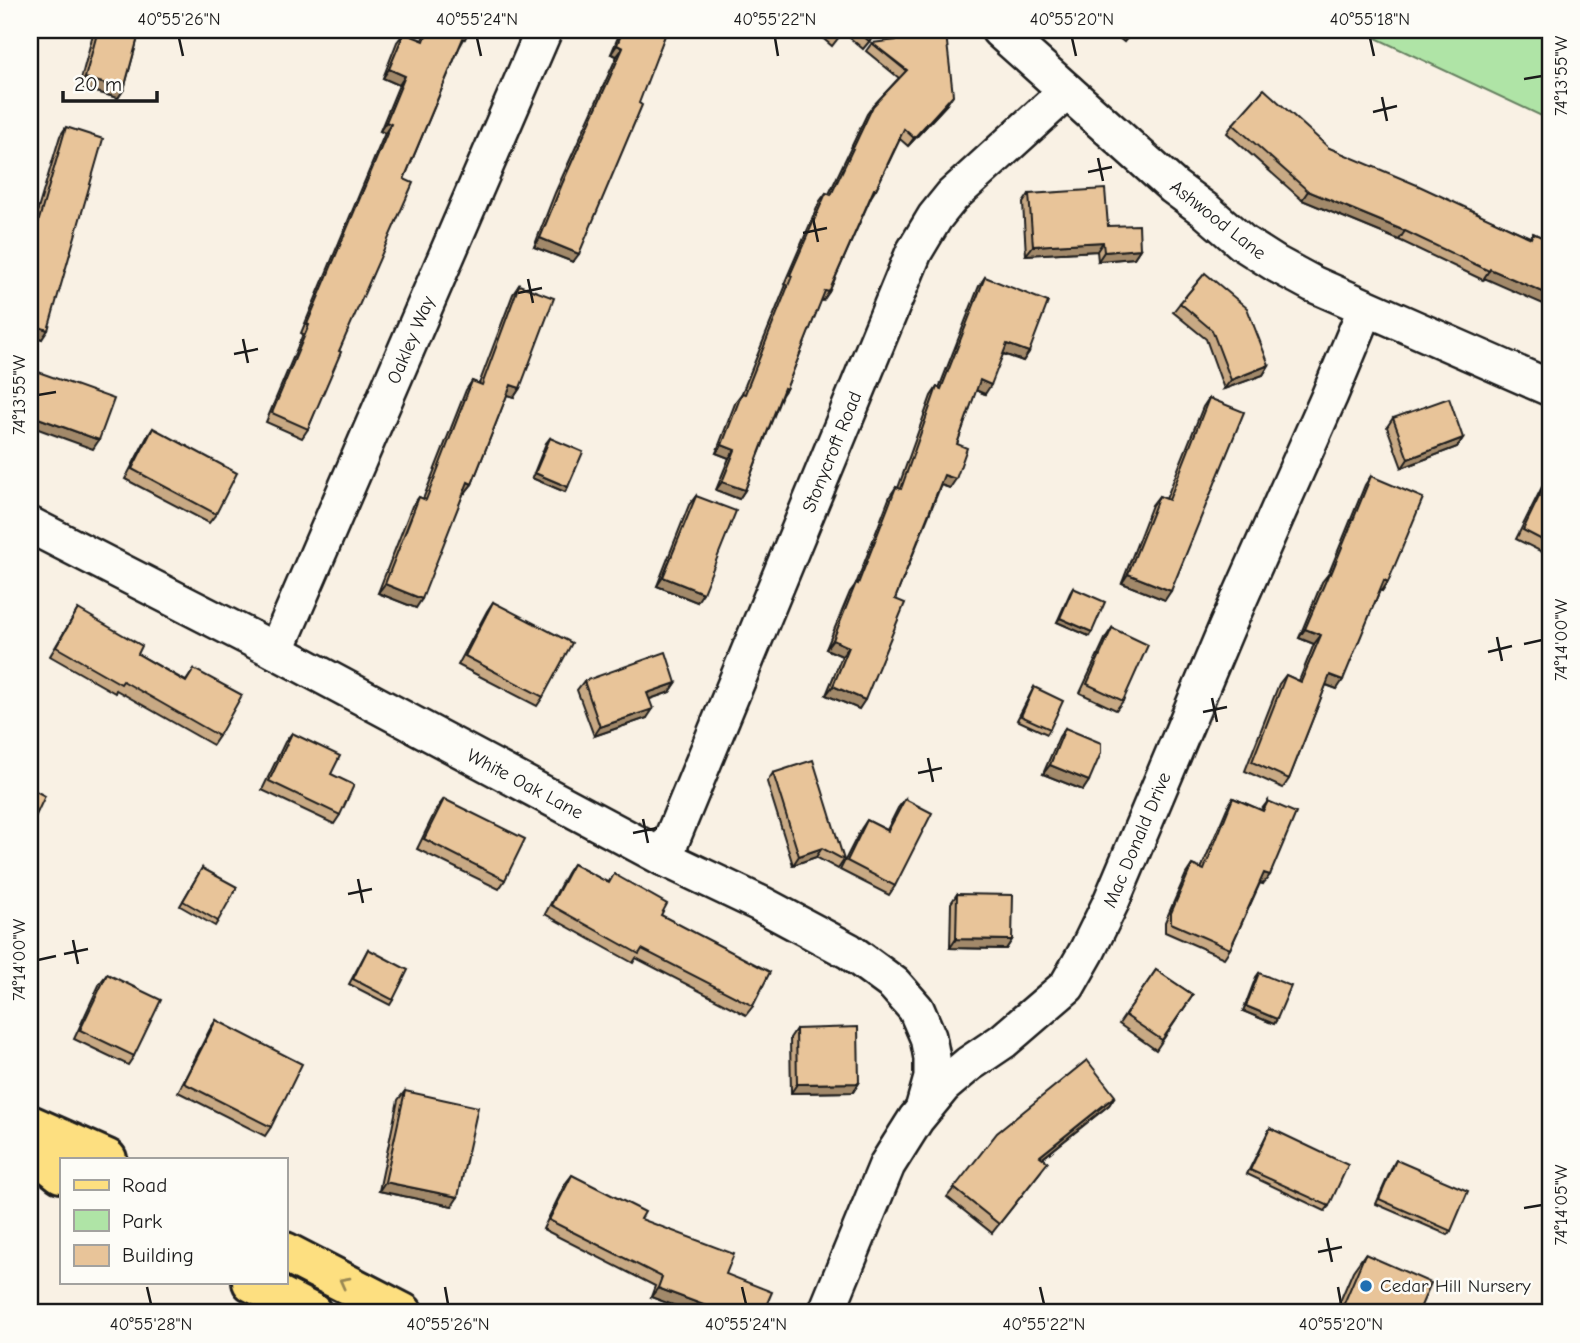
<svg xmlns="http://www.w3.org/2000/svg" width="1580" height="1343" viewBox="0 0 1580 1343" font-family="'Comic Neue',sans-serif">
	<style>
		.green { fill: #afe4a6; stroke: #668061; stroke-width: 2 }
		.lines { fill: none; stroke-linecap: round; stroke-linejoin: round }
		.minor-casing { stroke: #1c1c1c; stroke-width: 40 }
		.major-casing { stroke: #1c1c1c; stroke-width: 44 }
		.minor { stroke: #fdfcf7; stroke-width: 35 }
		.major { stroke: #fddf80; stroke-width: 38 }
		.wall { fill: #c8a984; stroke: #1c1c1c; stroke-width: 2 }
		.shaded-wall { fill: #a2896b; stroke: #1c1c1c; stroke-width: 2 }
		.building { fill: #e8c499; stroke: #1c1c1c; stroke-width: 2 }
		.oneway { stroke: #988753 }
		.ticks { fill: none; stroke: #1c1c1c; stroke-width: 2.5 }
		.poi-dot { fill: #1f6fb2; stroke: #fdfcf7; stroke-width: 2.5 }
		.labels { text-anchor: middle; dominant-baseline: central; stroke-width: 5; stroke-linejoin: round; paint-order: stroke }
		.street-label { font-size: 19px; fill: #1c1c1c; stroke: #fdfcf7 }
		.poi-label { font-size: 19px; fill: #1c1c1c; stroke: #fdfcf7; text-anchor: start }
		.neatline { fill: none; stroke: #1c1c1c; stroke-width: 2.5 }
		.ticks-label { font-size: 18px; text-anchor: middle; fill: #1c1c1c }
	</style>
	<rect width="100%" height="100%" fill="#f9f1e4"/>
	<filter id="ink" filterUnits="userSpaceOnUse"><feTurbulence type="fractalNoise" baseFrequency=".0143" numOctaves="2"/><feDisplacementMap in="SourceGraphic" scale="14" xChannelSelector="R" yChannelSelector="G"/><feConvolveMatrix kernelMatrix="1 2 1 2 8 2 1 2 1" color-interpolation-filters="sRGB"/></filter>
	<g filter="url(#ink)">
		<path class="green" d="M 1358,30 L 1550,30 L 1550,120 L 1359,30 Z"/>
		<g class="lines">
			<defs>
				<g id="minor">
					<path d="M 999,30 L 1174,187 L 1205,210 L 1243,243 L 1276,264 L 1313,284 L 1550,388"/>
					<path d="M 30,525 L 276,651 L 664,858 L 761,904 L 849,951 L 894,984 L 916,1009 L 928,1037 L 932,1058 L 932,1078 L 923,1110"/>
					<path d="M 276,651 L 544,30"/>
					<path d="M 664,858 L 914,252 L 935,217 L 952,196 L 1067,91"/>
					<path d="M 826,1313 L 887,1165 L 916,1119 L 943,1086 L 969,1064 L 1003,1041 L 1067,986 L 1087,951 L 1111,902 L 1226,629 L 1329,397 L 1366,308"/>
				</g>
				<g id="major">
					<path d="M 30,1125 L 107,1159"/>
					<path d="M 30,1148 L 61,1173"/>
					<path d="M 285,1252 L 403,1313"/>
					<path d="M 252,1282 L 312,1313"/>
				</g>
			</defs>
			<use href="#minor" class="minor-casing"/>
			<use href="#major" class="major-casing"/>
			<use href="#minor" class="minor"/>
			<use href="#major" class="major"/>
		</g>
		<g class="wall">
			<path d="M 96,30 L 140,30 L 124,89 L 118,98 L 79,87 L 93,34 Z"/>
			<path d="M 426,30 L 469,30 L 459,48 L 404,179 L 339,351 L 308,429 L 302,438 L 266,422 L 303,334 L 301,333 L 385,133 L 380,131 L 399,85 L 383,78 L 397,42 L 404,33 L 422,40 Z"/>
			<path d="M 621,30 L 667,30 L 573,262 L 534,247 L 555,193 L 617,56 L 611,54 Z"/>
			<path d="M 813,30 L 879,30 L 863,49 L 843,32 L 832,46 Z"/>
			<path d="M 1109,30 L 1134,30 L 1124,42 Z"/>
			<path d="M 872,43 L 947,104 L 908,146 L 900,139 L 876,189 L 871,197 L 829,292 L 823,301 L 821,300 L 786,389 L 782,395 L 745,490 L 739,499 L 716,490 L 729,458 L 716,453 L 736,401 L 742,393 L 786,285 L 784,284 L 820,201 L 826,193 L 829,194 L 867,114 L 873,106 L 899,78 L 866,51 Z"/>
			<path d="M 1233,124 L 1329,148 L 1530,237 L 1533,233 L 1550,241 L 1483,280 L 1399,240 L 1302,200 L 1227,133 Z"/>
			<path d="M 66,127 L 42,339 L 30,335 L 30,236 L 60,136 Z"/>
			<path d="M 1029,194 L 1108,226 L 1140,249 L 1134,258 L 1098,261 L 1097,251 L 1026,255 L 1023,203 Z"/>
			<path d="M 985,277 L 1029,352 L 1023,361 L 1003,354 L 985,394 L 976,390 L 957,444 L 950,488 L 941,485 L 895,599 L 859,709 L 826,695 L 842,656 L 826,649 L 850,592 L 856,584 L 890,496 L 896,487 L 898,488 L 931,396 L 937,387 L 939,388 L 979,286 Z"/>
			<path d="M 519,285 L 520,388 L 514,397 L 507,395 L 472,484 L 465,493 L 464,492 L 416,608 L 378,593 L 412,506 L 419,497 L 423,499 L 466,390 L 472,381 L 479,384 L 513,294 Z"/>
			<path d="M 1180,303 L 1269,365 L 1263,375 L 1224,389 L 1206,339 L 1173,312 Z"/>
			<path d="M 1209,398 L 1165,600 L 1122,583 L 1152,505 L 1159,496 L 1166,499 L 1203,407 Z"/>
			<path d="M 1393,418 L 1463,438 L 1457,447 L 1402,468 L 1387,427 Z"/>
			<path d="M 153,428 L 216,514 L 209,523 L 125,479 L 147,437 Z"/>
			<path d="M 550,438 L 568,487 L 565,492 L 532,478 L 546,443 Z"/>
			<path d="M 1550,471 L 1550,552 L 1548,555 L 1516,539 Z"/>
			<path d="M 1371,476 L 1388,582 L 1382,591 L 1380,590 L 1337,689 L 1326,685 L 1289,779 L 1283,788 L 1245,771 L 1279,684 L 1286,675 L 1299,681 L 1314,644 L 1299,638 L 1322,582 L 1329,573 L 1365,485 Z"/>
			<path d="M 696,496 L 697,602 L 657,586 L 689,505 Z"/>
			<path d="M 1073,588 L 1089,636 L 1057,622 L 1070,593 Z"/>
			<path d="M 493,602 L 543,697 L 537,706 L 458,665 L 487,611 Z"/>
			<path d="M 78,609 L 138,654 L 186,681 L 194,669 L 219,736 L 213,745 L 116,690 L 115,693 L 50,656 Z"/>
			<path d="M 1112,628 L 1123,701 L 1116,710 L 1080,693 L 1106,637 Z"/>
			<path d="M 584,681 L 676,683 L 670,692 L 650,699 L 647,718 L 594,736 L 577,690 Z"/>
			<path d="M 1034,687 L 1050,729 L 1047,734 L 1017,720 Z"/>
			<path d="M 1065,728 L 1089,781 L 1083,790 L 1043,774 L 1059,737 Z"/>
			<path d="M 292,733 L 340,815 L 334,824 L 262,790 L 285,742 Z"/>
			<path d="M 773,773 L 844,860 L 838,869 L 816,857 L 793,865 L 767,782 Z"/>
			<path d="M 1233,798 L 1261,810 L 1268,801 L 1263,884 L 1260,883 L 1230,949 L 1224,958 L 1165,932 L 1165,922 L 1186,874 L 1192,865 L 1201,869 L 1227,808 Z"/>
			<path d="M 444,799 L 505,880 L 499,889 L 417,849 L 437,808 Z"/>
			<path d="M 905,799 L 895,886 L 889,895 L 840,870 L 861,829 L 867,820 L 887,830 L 898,808 Z"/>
			<path d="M 573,864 L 608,883 L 614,874 L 661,915 L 753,1006 L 746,1015 L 636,958 L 633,963 L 545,914 L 567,873 Z"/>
			<path d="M 202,868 L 218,921 L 215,926 L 180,906 Z"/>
			<path d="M 957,894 L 1012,940 L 1006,949 L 950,948 L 951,903 Z"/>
			<path d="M 368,949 L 393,1000 L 390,1005 L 349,984 Z"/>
			<path d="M 1156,970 L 1193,995 L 1156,1050 L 1119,1024 Z"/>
			<path d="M 1259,973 L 1277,1019 L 1274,1024 L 1243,1011 L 1256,977 Z"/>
			<path d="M 107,974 L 134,1056 L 128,1065 L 74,1039 L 100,983 Z"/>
			<path d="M 216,1020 L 271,1127 L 265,1136 L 178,1092 L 210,1029 Z"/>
			<path d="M 796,1029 L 859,1083 L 853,1092 L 791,1093 L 790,1038 Z"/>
			<path d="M 405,1091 L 452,1206 L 379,1191 L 398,1100 Z"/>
			<path d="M 1115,1096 L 1109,1105 L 1043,1158 L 1041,1171 L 992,1233 L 947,1197 L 954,1188 Z"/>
			<path d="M 1270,1128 L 1329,1206 L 1325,1211 L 1247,1174 Z"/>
			<path d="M 1396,1160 L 1451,1231 L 1448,1235 L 1376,1204 L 1393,1165 Z"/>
			<path d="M 572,1175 L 726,1274 L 763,1313 L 695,1313 L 651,1297 L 655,1286 L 543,1229 L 565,1184 Z"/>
			<path d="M 1365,1254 L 1418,1313 L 1335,1313 L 1353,1271 Z"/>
		</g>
		<g class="shaded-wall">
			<path d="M 617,45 L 623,48 L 617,56 L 611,54 Z"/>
			<path d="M 389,69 L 405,76 L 399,85 L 383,78 Z"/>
			<path d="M 85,78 L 124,89 L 118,98 L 79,87 Z"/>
			<path d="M 953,95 L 947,104 L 908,146 L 914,138 Z"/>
			<path d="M 386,122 L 391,124 L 385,133 L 380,131 Z"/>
			<path d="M 1308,191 L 1405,231 L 1399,240 L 1302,200 Z"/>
			<path d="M 540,238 L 579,254 L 573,262 L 534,247 Z"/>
			<path d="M 1103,242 L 1097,251 L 1026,255 L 1033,246 Z"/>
			<path d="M 1140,249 L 1134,258 L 1098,261 L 1104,252 Z"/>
			<path d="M 1490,269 L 1550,295 L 1550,307 L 1484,278 Z"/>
			<path d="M 30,324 L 48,330 L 42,339 L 30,335 Z"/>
			<path d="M 1007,344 L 1029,352 L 1023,361 L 1001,353 Z"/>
			<path d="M 1269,365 L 1263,375 L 1224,389 L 1231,380 Z"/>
			<path d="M 980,380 L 991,385 L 985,394 L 973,389 Z"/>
			<path d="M 511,385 L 520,388 L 514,397 L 505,394 Z"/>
			<path d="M 30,415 L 99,440 L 93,449 L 30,426 Z"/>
			<path d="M 1463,438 L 1457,447 L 1402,468 L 1408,459 Z"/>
			<path d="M 722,445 L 735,450 L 729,458 L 716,453 Z"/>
			<path d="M 535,473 L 568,487 L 565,492 L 532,478 Z"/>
			<path d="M 944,475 L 956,479 L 950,488 L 938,484 Z"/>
			<path d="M 468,482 L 472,484 L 465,493 L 462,491 Z"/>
			<path d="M 722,482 L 745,490 L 739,499 L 716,490 Z"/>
			<path d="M 1128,574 L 1171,591 L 1165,600 L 1122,583 Z"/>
			<path d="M 663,577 L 703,593 L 697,602 L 657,586 Z"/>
			<path d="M 1384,580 L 1388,582 L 1382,591 L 1378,589 Z"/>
			<path d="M 385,584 L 422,599 L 416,608 L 378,593 Z"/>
			<path d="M 1060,618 L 1092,632 L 1089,636 L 1057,622 Z"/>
			<path d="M 1305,629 L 1321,635 L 1314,644 L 1299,638 Z"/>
			<path d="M 833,640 L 849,647 L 842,656 L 826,649 Z"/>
			<path d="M 1330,675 L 1343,680 L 1337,689 L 1324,684 Z"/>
			<path d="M 676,683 L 670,692 L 641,702 L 647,693 Z"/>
			<path d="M 833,686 L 865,700 L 859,709 L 826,695 Z"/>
			<path d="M 653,709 L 647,718 L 594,736 L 600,727 Z"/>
			<path d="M 1050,765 L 1089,781 L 1083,790 L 1043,774 Z"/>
			<path d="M 822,848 L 816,857 L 793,865 L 799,856 Z"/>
			<path d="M 1264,873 L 1270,875 L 1263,884 L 1258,882 Z"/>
			<path d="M 956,939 L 1012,940 L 1006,949 L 950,948 Z"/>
			<path d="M 1246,1006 L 1277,1019 L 1274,1024 L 1243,1011 Z"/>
			<path d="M 859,1083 L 853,1092 L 791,1093 L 797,1084 Z"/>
			<path d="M 1115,1096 L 1109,1105 L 1034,1165 L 1040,1156 Z"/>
			<path d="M 385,1182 L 458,1197 L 452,1206 L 379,1191 Z"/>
			<path d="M 658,1288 L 725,1313 L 695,1313 L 651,1297 Z"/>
		</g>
		<g class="building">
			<path d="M 98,30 L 140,30 L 124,89 L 85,78 Z"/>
			<path d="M 428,30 L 469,30 L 465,39 L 463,38 L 404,179 L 413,183 L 339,351 L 341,352 L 308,429 L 272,413 L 309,325 L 307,324 L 391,124 L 386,122 L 405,76 L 389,69 L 404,33 L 424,41 Z"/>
			<path d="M 623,30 L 667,30 L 639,103 L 642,105 L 579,254 L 540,238 L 562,184 L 623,48 L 617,45 Z"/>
			<path d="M 829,30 L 844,30 L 838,37 Z"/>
			<path d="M 856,30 L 878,30 L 869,41 Z"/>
			<path d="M 946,34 L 953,95 L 914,138 L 904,129 L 876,189 L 874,189 L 829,292 L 825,291 L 786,389 L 784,388 L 745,490 L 722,482 L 735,450 L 722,445 L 742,393 L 745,394 L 792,276 L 790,275 L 826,193 L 831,195 L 873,106 L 907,70 L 872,43 Z"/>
			<path d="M 1264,89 L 1329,148 L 1417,185 L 1531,238 L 1533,233 L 1550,241 L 1550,295 L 1490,269 L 1489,271 L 1405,231 L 1308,191 L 1233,124 Z"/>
			<path d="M 66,127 L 103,139 L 48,330 L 30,324 L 30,245 L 35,229 L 36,230 Z"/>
			<path d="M 1105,189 L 1108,226 L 1139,225 L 1140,249 L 1104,252 L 1103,242 L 1033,246 L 1029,194 Z"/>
			<path d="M 1205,273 L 1247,308 L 1269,365 L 1231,380 L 1212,330 L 1180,303 Z"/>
			<path d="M 985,277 L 1048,302 L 1029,352 L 1007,344 L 991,385 L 980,380 L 957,444 L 967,448 L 956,479 L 944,475 L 895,599 L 905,603 L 865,700 L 833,686 L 849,647 L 833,640 L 856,583 L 858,584 L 896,487 L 901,489 L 937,387 L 941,389 Z"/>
			<path d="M 519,285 L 554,298 L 520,388 L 511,385 L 472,484 L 468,482 L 422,599 L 385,584 L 419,497 L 426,500 L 472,381 L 482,385 Z"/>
			<path d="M 30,369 L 114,399 L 99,440 L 30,415 Z"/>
			<path d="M 1209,398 L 1244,412 L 1171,591 L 1128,574 L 1159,496 L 1169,500 Z"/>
			<path d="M 1449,398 L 1463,438 L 1408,459 L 1393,418 Z"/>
			<path d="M 153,428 L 237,473 L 216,514 L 132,469 Z"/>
			<path d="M 550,438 L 583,452 L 568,487 L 535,473 Z"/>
			<path d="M 1550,474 L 1550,544 L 1523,530 Z"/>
			<path d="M 1371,476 L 1423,498 L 1388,582 L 1384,580 L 1343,680 L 1330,675 L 1289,779 L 1252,762 L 1286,675 L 1301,682 L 1321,635 L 1305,629 L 1329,573 L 1331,574 Z"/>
			<path d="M 696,496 L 736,511 L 703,593 L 663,577 Z"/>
			<path d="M 1073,588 L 1105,602 L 1092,632 L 1060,618 Z"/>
			<path d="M 493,602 L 572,643 L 543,697 L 465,656 Z"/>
			<path d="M 78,609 L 142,646 L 138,654 L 186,682 L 194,669 L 242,695 L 219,736 L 123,681 L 121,684 L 56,647 Z"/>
			<path d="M 1112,628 L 1148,645 L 1123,701 L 1087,684 Z"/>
			<path d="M 666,652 L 676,683 L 647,693 L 653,709 L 600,727 L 584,681 Z"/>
			<path d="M 1034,687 L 1063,701 L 1050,729 L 1021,716 Z"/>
			<path d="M 1065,728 L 1101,743 L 1101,753 L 1089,781 L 1050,765 Z"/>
			<path d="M 292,733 L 340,756 L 331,774 L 354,785 L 340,815 L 269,781 Z"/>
			<path d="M 813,760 L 844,860 L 822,848 L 799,856 L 773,773 Z"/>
			<path d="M 30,788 L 45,796 L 30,828 Z"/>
			<path d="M 1233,798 L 1263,811 L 1268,801 L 1296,813 L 1270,875 L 1264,873 L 1230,949 L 1171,923 L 1171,913 L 1192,865 L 1204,870 Z"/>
			<path d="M 444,799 L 525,839 L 505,880 L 424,839 Z"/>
			<path d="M 905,799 L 932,813 L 895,886 L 847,861 L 867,820 L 888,831 Z"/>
			<path d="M 573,864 L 609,883 L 614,874 L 667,904 L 661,915 L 770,972 L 753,1006 L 642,949 L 639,954 L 551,905 Z"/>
			<path d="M 202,868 L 237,887 L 218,921 L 183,901 Z"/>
			<path d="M 957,894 L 1013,895 L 1012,940 L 956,939 Z"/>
			<path d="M 368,949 L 408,970 L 393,1000 L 353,979 Z"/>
			<path d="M 1156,970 L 1193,995 L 1162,1040 L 1125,1015 Z"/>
			<path d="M 1259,973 L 1291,986 L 1277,1019 L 1246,1006 Z"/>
			<path d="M 107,974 L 161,1000 L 134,1056 L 80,1030 Z"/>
			<path d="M 216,1020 L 302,1064 L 271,1127 L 184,1083 Z"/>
			<path d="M 858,1027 L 859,1083 L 797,1084 L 796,1029 Z"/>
			<path d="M 1087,1060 L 1115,1096 L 1040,1156 L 1048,1162 L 999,1224 L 954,1188 L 997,1133 Z"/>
			<path d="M 405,1091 L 478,1107 L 458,1197 L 385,1182 Z"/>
			<path d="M 1270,1128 L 1348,1165 L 1329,1206 L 1250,1170 Z"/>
			<path d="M 1396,1160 L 1468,1191 L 1451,1231 L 1379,1199 Z"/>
			<path d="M 572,1175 L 645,1212 L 641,1219 L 734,1254 L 726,1274 L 772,1292 L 763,1313 L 725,1313 L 658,1288 L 662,1277 L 549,1220 Z"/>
			<path d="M 1365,1254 L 1431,1283 L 1418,1313 L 1340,1313 Z"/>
		</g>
		<defs><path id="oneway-chevron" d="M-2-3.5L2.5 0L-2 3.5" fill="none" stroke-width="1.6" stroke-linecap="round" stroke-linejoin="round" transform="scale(1.75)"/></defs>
		<use class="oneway" href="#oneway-chevron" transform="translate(344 1282) rotate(-152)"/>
	</g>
	<path class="ticks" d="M 179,38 L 183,56M 477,38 L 481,56M 775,38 L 778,56M 1072,38 L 1076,56M 1370,38 L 1374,56M 1524,79 L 1542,76M 1382,97 L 1387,121M 1373,112 L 1397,106M 1098,158 L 1103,181M 1088,172 L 1112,167M 813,218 L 818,242M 803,233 L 827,228M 528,279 L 533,303M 518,293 L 542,288M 243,339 L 248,363M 234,354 L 258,349M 38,395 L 56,392M 1497,637 L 1502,661M 1524,644 L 1542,640M 1488,652 L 1512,646M 1212,698 L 1217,722M 1203,712 L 1227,707M 928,758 L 933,782M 918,773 L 942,768M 643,819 L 648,843M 633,833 L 657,828M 358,879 L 363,903M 348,894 L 372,889M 73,940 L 78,964M 64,954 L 88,949M 38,960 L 56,956M 1524,1208 L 1542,1205M 1327,1238 L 1332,1262M 1318,1252 L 1342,1247M 147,1287 L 151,1304M 445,1287 L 448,1304M 742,1287 L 746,1304M 1040,1287 L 1044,1304M 1338,1287 L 1341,1304"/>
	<circle class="poi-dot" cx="1366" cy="1286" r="7"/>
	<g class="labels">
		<g class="street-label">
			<text transform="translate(1218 220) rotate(38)">Ashwood Lane</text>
			<text transform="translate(411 340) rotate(-67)">Oakley Way</text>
			<text transform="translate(832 452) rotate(-68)">Stonycroft Road</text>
			<text transform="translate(525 784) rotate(28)">White Oak Lane</text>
			<text transform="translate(1137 840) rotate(-67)">Mac Donald Drive</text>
		</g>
		<g class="poi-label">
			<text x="1380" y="1286">Cedar Hill Nursery</text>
		</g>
	</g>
	<rect width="1580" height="1343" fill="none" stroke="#fdfcf7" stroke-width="77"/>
	<rect x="60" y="1158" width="228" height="126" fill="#fdfcf7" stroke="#a3a29f" stroke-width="2"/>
	<rect x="74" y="1180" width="35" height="10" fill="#fddf80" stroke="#a3a29f" stroke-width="2"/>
	<text x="122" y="1192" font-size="21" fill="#1c1c1c">Road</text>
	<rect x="74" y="1210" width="35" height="21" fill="#afe4a6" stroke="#a3a29f" stroke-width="2"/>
	<text x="122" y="1228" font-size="21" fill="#1c1c1c">Park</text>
	<rect x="74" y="1245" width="35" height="21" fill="#e8c499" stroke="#a3a29f" stroke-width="2"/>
	<text x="122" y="1262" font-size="21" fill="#1c1c1c">Building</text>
	<path d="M63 91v10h94v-10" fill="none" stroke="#1c1c1c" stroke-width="3.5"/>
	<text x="74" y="91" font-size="21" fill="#1c1c1c" stroke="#fdfcf7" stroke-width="5" paint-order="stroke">20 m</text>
	<rect x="38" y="38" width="1504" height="1266" class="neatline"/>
	<g class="ticks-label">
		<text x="179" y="25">40°55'26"N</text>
		<text x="477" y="25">40°55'24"N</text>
		<text x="775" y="25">40°55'22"N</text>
		<text x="1072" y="25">40°55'20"N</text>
		<text x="1370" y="25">40°55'18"N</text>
		<text transform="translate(1561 76) rotate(-90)" y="6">74°13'55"W</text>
		<text transform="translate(19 395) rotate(-90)" y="6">74°13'55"W</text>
		<text transform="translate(1561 640) rotate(-90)" y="6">74°14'00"W</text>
		<text transform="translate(19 960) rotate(-90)" y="6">74°14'00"W</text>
		<text transform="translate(1561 1205) rotate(-90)" y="6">74°14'05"W</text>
		<text x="151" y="1330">40°55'28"N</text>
		<text x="448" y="1330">40°55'26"N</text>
		<text x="746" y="1330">40°55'24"N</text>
		<text x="1044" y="1330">40°55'22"N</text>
		<text x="1341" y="1330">40°55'20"N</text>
	</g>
</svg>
